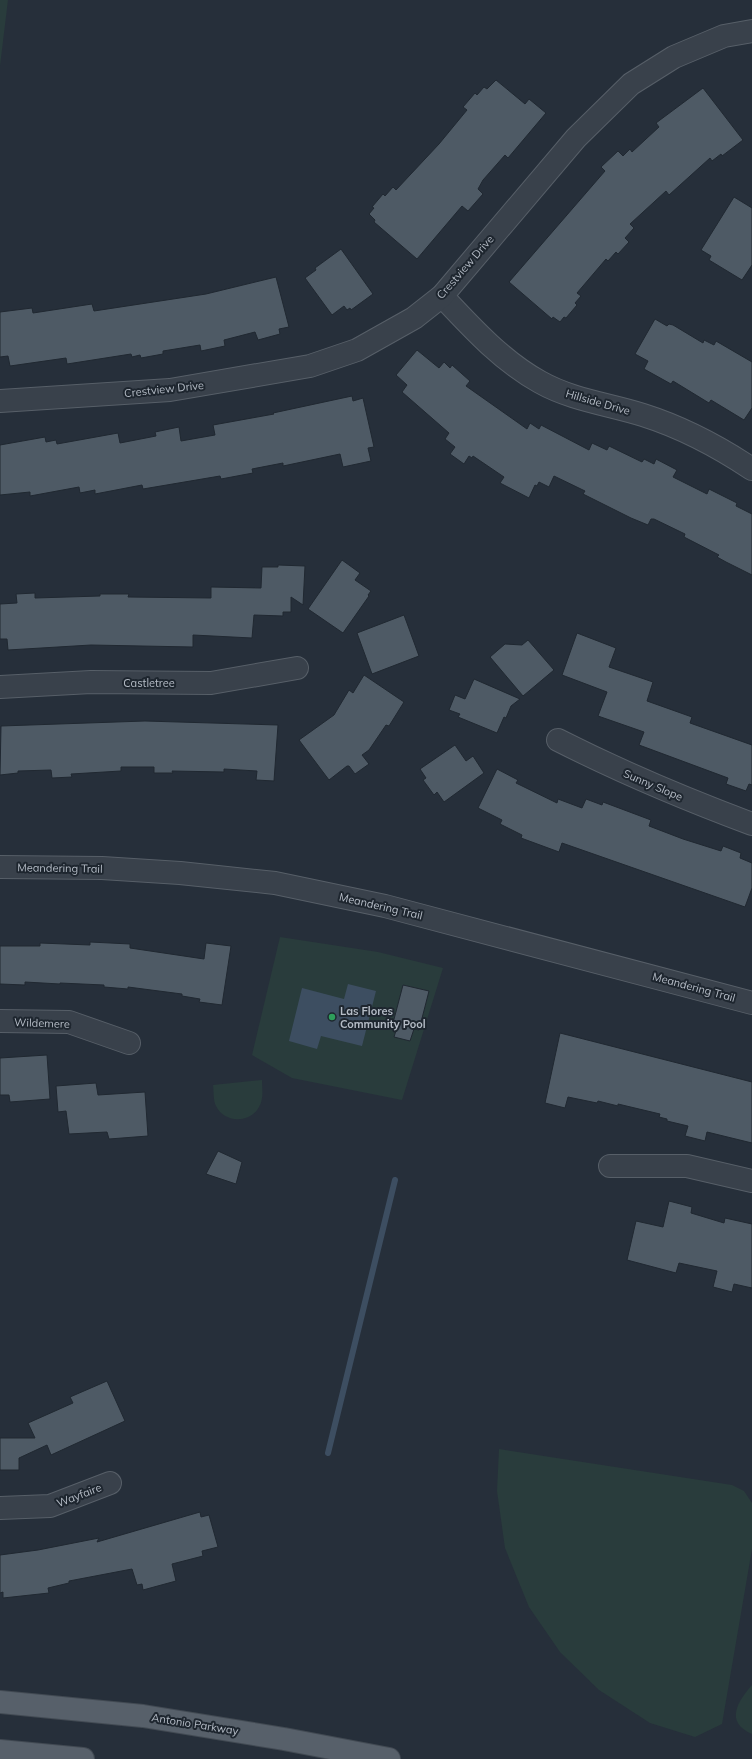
<svg xmlns="http://www.w3.org/2000/svg" width="752" height="1759" viewBox="0 0 752 1759" font-family="Mulish,sans-serif">
	<style>
		.green { fill: #293c3c }
		.water { fill: #3d4e61 }
		.lines { fill: none; stroke-linecap: round; stroke-linejoin: round }
		.stream { stroke: #3d4e61; stroke-width: 6 }
		.building { fill: #4e5a65; stroke: #202831 }
		.minor-casing { stroke: #575f68; stroke-width: 24 }
		.tertiary-casing { stroke: #575f68; stroke-width: 24 }
		.primary-casing { stroke: #424a53; stroke-width: 24 }
		.minor { stroke: #39414b; stroke-width: 22 }
		.tertiary { stroke: #39414b; stroke-width: 22 }
		.primary { stroke: #57606a; stroke-width: 22 }
		.leisure-dot { fill: #2e9e5b; stroke: #1e262f; stroke-width: 1.5 }
		.labels { text-anchor: middle; dominant-baseline: central; stroke-width: 4; stroke-linejoin: round; paint-order: stroke }
		.street-label { font-size: 11px; fill: #b5bcc6; stroke: #1e262f }
		.poi-label { font-size: 11px; font-weight: bold; fill: #b5bcc6; stroke: #1e262f; text-anchor: start }
	</style>
	<rect width="100%" height="100%" fill="#262f3a"/>
	<g class="green">
		<path d="M 0,0 L 8,0 L 0,66 Z"/>
		<path d="M 280,937 L 378,952 L 443,968 L 402,1100 L 292,1078 L 252,1055 Z"/>
		<path d="M 262,1080 C 262,1088 264,1099 259,1107 C 250,1124 224,1123 216,1106 C 213,1100 214,1092 213,1085 Z"/>
		<path d="M 499,1449 L 732,1485 L 744,1491 L 752,1503 L 752,1549 L 722,1724 L 695,1737 L 650,1723 L 599,1690 L 560,1652 L 529,1607 L 505,1548 L 497,1491 Z"/>
		<path d="M 752,1685 L 752,1734 C 724,1722 738,1701 752,1685 Z"/>
	</g>
	<path class="water" d="M 348,984 L 376,991 L 362,1046 L 321,1036 L 317,1049 L 289,1041 L 302,988 L 344,999 Z"/>
	<g class="lines">
		<path class="stream" d="M 328,1453 L 395,1180"/>
	</g>
	<g class="building">
		<path d="M 496,80 L 525,104 L 529,99 L 546,113 L 508,158 L 505,155 L 483,180 L 478,189 L 483,194 L 468,211 L 462,206 L 417,259 L 374,222 L 375,220 L 369,214 L 374,208 L 372,207 L 383,194 L 385,196 L 393,187 L 396,190 L 439,144 L 467,110 L 463,107 L 475,93 L 477,95 L 484,87 L 487,89 Z"/>
		<path d="M 703,88 L 743,140 L 722,156 L 721,154 L 712,161 L 710,158 L 669,195 L 666,191 L 630,224 L 634,228 L 625,238 L 629,242 L 618,254 L 616,252 L 608,261 L 606,259 L 577,293 L 581,296 L 575,303 L 577,305 L 566,318 L 564,317 L 560,322 L 553,317 L 552,319 L 509,282 L 605,171 L 601,167 L 618,151 L 623,156 L 630,149 L 632,152 L 659,127 L 656,123 Z"/>
		<path d="M 734,197 L 752,208 L 752,265 L 742,280 L 709,260 L 711,256 L 701,250 Z"/>
		<path d="M 341,249 L 373,294 L 351,310 L 350,308 L 347,310 L 344,306 L 332,315 L 305,278 L 316,270 L 315,268 Z"/>
		<path d="M 276,277 L 289,327 L 279,329 L 280,334 L 258,340 L 255,332 L 224,340 L 225,346 L 201,351 L 200,345 L 163,351 L 163,354 L 141,358 L 140,355 L 132,357 L 131,354 L 67,364 L 66,358 L 10,366 L 8,356 L 0,357 L 0,312 L 32,308 L 33,313 L 92,304 L 94,311 L 206,294 Z"/>
		<path d="M 655,319 L 667,326 L 669,324 L 673,325 L 703,343 L 704,340 L 714,345 L 716,341 L 752,362 L 752,408 L 744,420 L 711,400 L 709,403 L 673,381 L 671,384 L 644,369 L 648,361 L 635,354 Z"/>
		<path d="M 417,350 L 439,368 L 444,362 L 450,368 L 452,365 L 470,381 L 466,386 L 527,429 L 530,423 L 539,429 L 541,425 L 589,450 L 592,443 L 607,450 L 609,446 L 642,462 L 644,459 L 654,464 L 656,459 L 677,470 L 673,477 L 707,494 L 709,489 L 737,503 L 736,506 L 752,514 L 752,575 L 726,562 L 717,557 L 719,555 L 684,537 L 685,534 L 654,519 L 651,519 L 648,525 L 631,518 L 583,494 L 585,491 L 554,476 L 549,487 L 539,482 L 537,486 L 535,485 L 529,498 L 500,483 L 504,477 L 473,456 L 472,458 L 469,456 L 464,464 L 450,454 L 455,447 L 445,439 L 449,433 L 402,392 L 407,385 L 396,375 Z"/>
		<path d="M 352,396 L 353,401 L 363,398 L 374,447 L 368,448 L 371,461 L 343,467 L 340,454 L 283,466 L 283,463 L 252,469 L 253,473 L 221,479 L 220,476 L 143,489 L 142,485 L 95,494 L 95,490 L 80,493 L 79,487 L 30,496 L 30,492 L 0,495 L 0,445 L 45,437 L 46,442 L 56,440 L 57,444 L 118,433 L 120,443 L 156,436 L 155,432 L 179,427 L 181,441 L 215,435 L 213,425 L 274,414 L 273,413 Z"/>
		<path d="M 342,560 L 360,573 L 355,580 L 371,591 L 368,595 L 369,596 L 343,633 L 308,609 Z"/>
		<path d="M 278,565 L 305,566 L 303,605 L 291,597 L 291,612 L 283,612 L 283,616 L 254,615 L 252,638 L 193,635 L 193,647 L 91,645 L 8,650 L 7,639 L 0,639 L 0,604 L 17,603 L 16,594 L 35,593 L 35,598 L 100,596 L 100,594 L 129,594 L 128,597 L 211,598 L 211,587 L 261,588 L 262,567 L 278,567 Z"/>
		<path d="M 404,615 L 419,656 L 372,674 L 357,633 Z"/>
		<path d="M 577,633 L 616,648 L 609,667 L 653,682 L 647,701 L 692,717 L 690,723 L 752,745 L 752,785 L 749,784 L 746,791 L 726,784 L 728,778 L 639,745 L 644,732 L 598,716 L 607,692 L 562,675 Z"/>
		<path d="M 528,640 L 554,670 L 523,696 L 490,657 L 505,644 L 522,645 Z"/>
		<path d="M 364,675 L 404,702 L 389,726 L 386,725 L 369,750 L 362,755 L 369,764 L 355,774 L 349,766 L 347,766 L 329,780 L 299,740 L 334,715 L 349,690 L 353,693 Z"/>
		<path d="M 474,679 L 520,699 L 511,706 L 506,718 L 504,717 L 497,733 L 458,717 L 460,714 L 449,710 L 455,695 L 465,699 Z"/>
		<path d="M 145,721 L 278,725 L 274,781 L 256,780 L 257,771 L 224,769 L 224,772 L 172,771 L 173,773 L 154,773 L 154,767 L 121,767 L 121,771 L 71,774 L 72,777 L 52,778 L 51,770 L 18,771 L 18,773 L 0,775 L 1,726 Z"/>
		<path d="M 455,745 L 466,761 L 473,756 L 484,773 L 444,802 L 437,792 L 434,795 L 423,780 L 426,778 L 420,769 Z"/>
		<path d="M 497,769 L 518,780 L 516,783 L 557,803 L 558,799 L 582,808 L 586,799 L 602,805 L 603,802 L 651,820 L 649,826 L 683,839 L 721,851 L 723,846 L 741,853 L 740,858 L 752,863 L 752,888 L 745,907 L 562,843 L 559,852 L 521,838 L 522,835 L 500,824 L 502,820 L 478,808 Z"/>
		<path d="M 90,942 L 130,944 L 130,948 L 204,959 L 206,943 L 231,946 L 222,1005 L 199,1002 L 200,999 L 182,996 L 182,994 L 128,987 L 128,989 L 104,987 L 104,985 L 60,983 L 60,984 L 25,982 L 25,985 L 0,984 L 0,946 L 40,946 L 40,943 L 90,945 Z"/>
		<path d="M 403,985 L 429,991 L 419,1030 L 414,1029 L 410,1041 L 394,1037 L 398,1024 L 393,1023 Z"/>
		<path d="M 560,1033 L 752,1082 L 752,1143 L 707,1132 L 705,1141 L 685,1136 L 688,1126 L 667,1121 L 667,1119 L 659,1117 L 660,1114 L 618,1104 L 618,1106 L 598,1101 L 597,1103 L 568,1097 L 565,1108 L 545,1103 Z"/>
		<path d="M 47,1055 L 50,1099 L 10,1102 L 9,1095 L 0,1095 L 0,1058 Z"/>
		<path d="M 96,1083 L 98,1095 L 145,1092 L 148,1136 L 109,1139 L 107,1132 L 69,1134 L 66,1111 L 58,1112 L 56,1086 Z"/>
		<path d="M 218,1151 L 242,1162 L 236,1184 L 206,1174 Z"/>
		<path d="M 669,1201 L 692,1207 L 691,1213 L 724,1223 L 725,1218 L 752,1224 L 752,1288 L 734,1284 L 732,1292 L 713,1287 L 717,1271 L 679,1263 L 676,1273 L 627,1260 L 636,1221 L 663,1227 Z"/>
		<path d="M 107,1381 L 125,1421 L 51,1455 L 47,1445 L 19,1458 L 19,1470 L 0,1470 L 0,1438 L 35,1438 L 28,1423 L 73,1403 L 70,1397 Z"/>
		<path d="M 200,1512 L 201,1517 L 209,1515 L 218,1547 L 202,1551 L 203,1556 L 172,1564 L 176,1581 L 143,1590 L 142,1584 L 137,1585 L 132,1569 L 69,1581 L 69,1583 L 48,1588 L 49,1593 L 3,1598 L 3,1592 L 0,1593 L 0,1555 L 38,1550 L 99,1538 L 97,1542 Z"/>
	</g>
	<g class="lines">
		<defs>
			<g id="minor">
				<path d="M 442,296 C 471,327 502,361 540,382 C 572,400 608,404 643,415 C 681,427 719,447 752,469"/>
				<path d="M 0,401 L 170,390 L 310,366 L 357,350 L 414,318 L 442,296 L 576,138 L 631,84 L 674,57 L 724,36 L 752,31"/>
				<path d="M 0,687 L 91,682 L 211,683 L 297,668"/>
				<path d="M 558,740 C 621,772 685,799 752,824"/>
				<path d="M 0,1021 L 69,1022 L 129,1043"/>
				<path d="M 610,1166 L 687,1166 L 752,1181"/>
				<path d="M 0,1508 L 50,1506 L 110,1483"/>
			</g>
			<path id="tertiary" d="M 0,867 L 102,868 L 180,873 L 275,883 L 385,906 L 752,1003"/>
			<g id="primary">
				<path d="M 0,1702 L 143,1716 L 284,1739 L 389,1759"/>
				<path d="M 0,1751 L 83,1759"/>
			</g>
		</defs>
		<use href="#minor" class="minor-casing"/>
		<use href="#tertiary" class="tertiary-casing"/>
		<use href="#primary" class="primary-casing"/>
		<use href="#minor" class="minor"/>
		<use href="#tertiary" class="tertiary"/>
		<use href="#primary" class="primary"/>
	</g>
	<circle class="leisure-dot" cx="332" cy="1017" r="4"/>
	<g class="labels">
		<g class="street-label">
			<text transform="translate(465 267) rotate(-49)">Crestview Drive</text>
			<text transform="translate(164 389) rotate(-6)">Crestview Drive</text>
			<text transform="translate(598 402) rotate(16)">Hillside Drive</text>
			<text x="149" y="683">Castletree</text>
			<text transform="translate(653 785) rotate(23)">Sunny Slope</text>
			<text transform="translate(60 868) rotate(1)">Meandering Trail</text>
			<text transform="translate(381 906) rotate(13)">Meandering Trail</text>
			<text transform="translate(694 987) rotate(15)">Meandering Trail</text>
			<text transform="translate(42 1023) rotate(2)">Wildemere</text>
			<text transform="translate(79 1495) rotate(-21)">Wayfaire</text>
			<text transform="translate(195 1724) rotate(9)">Antonio Parkway</text>
		</g>
		<g class="poi-label">
			<text x="340" y="1011">Las Flores<tspan x="340" dy="13">Community Pool</tspan></text>
		</g>
	</g>
</svg>
